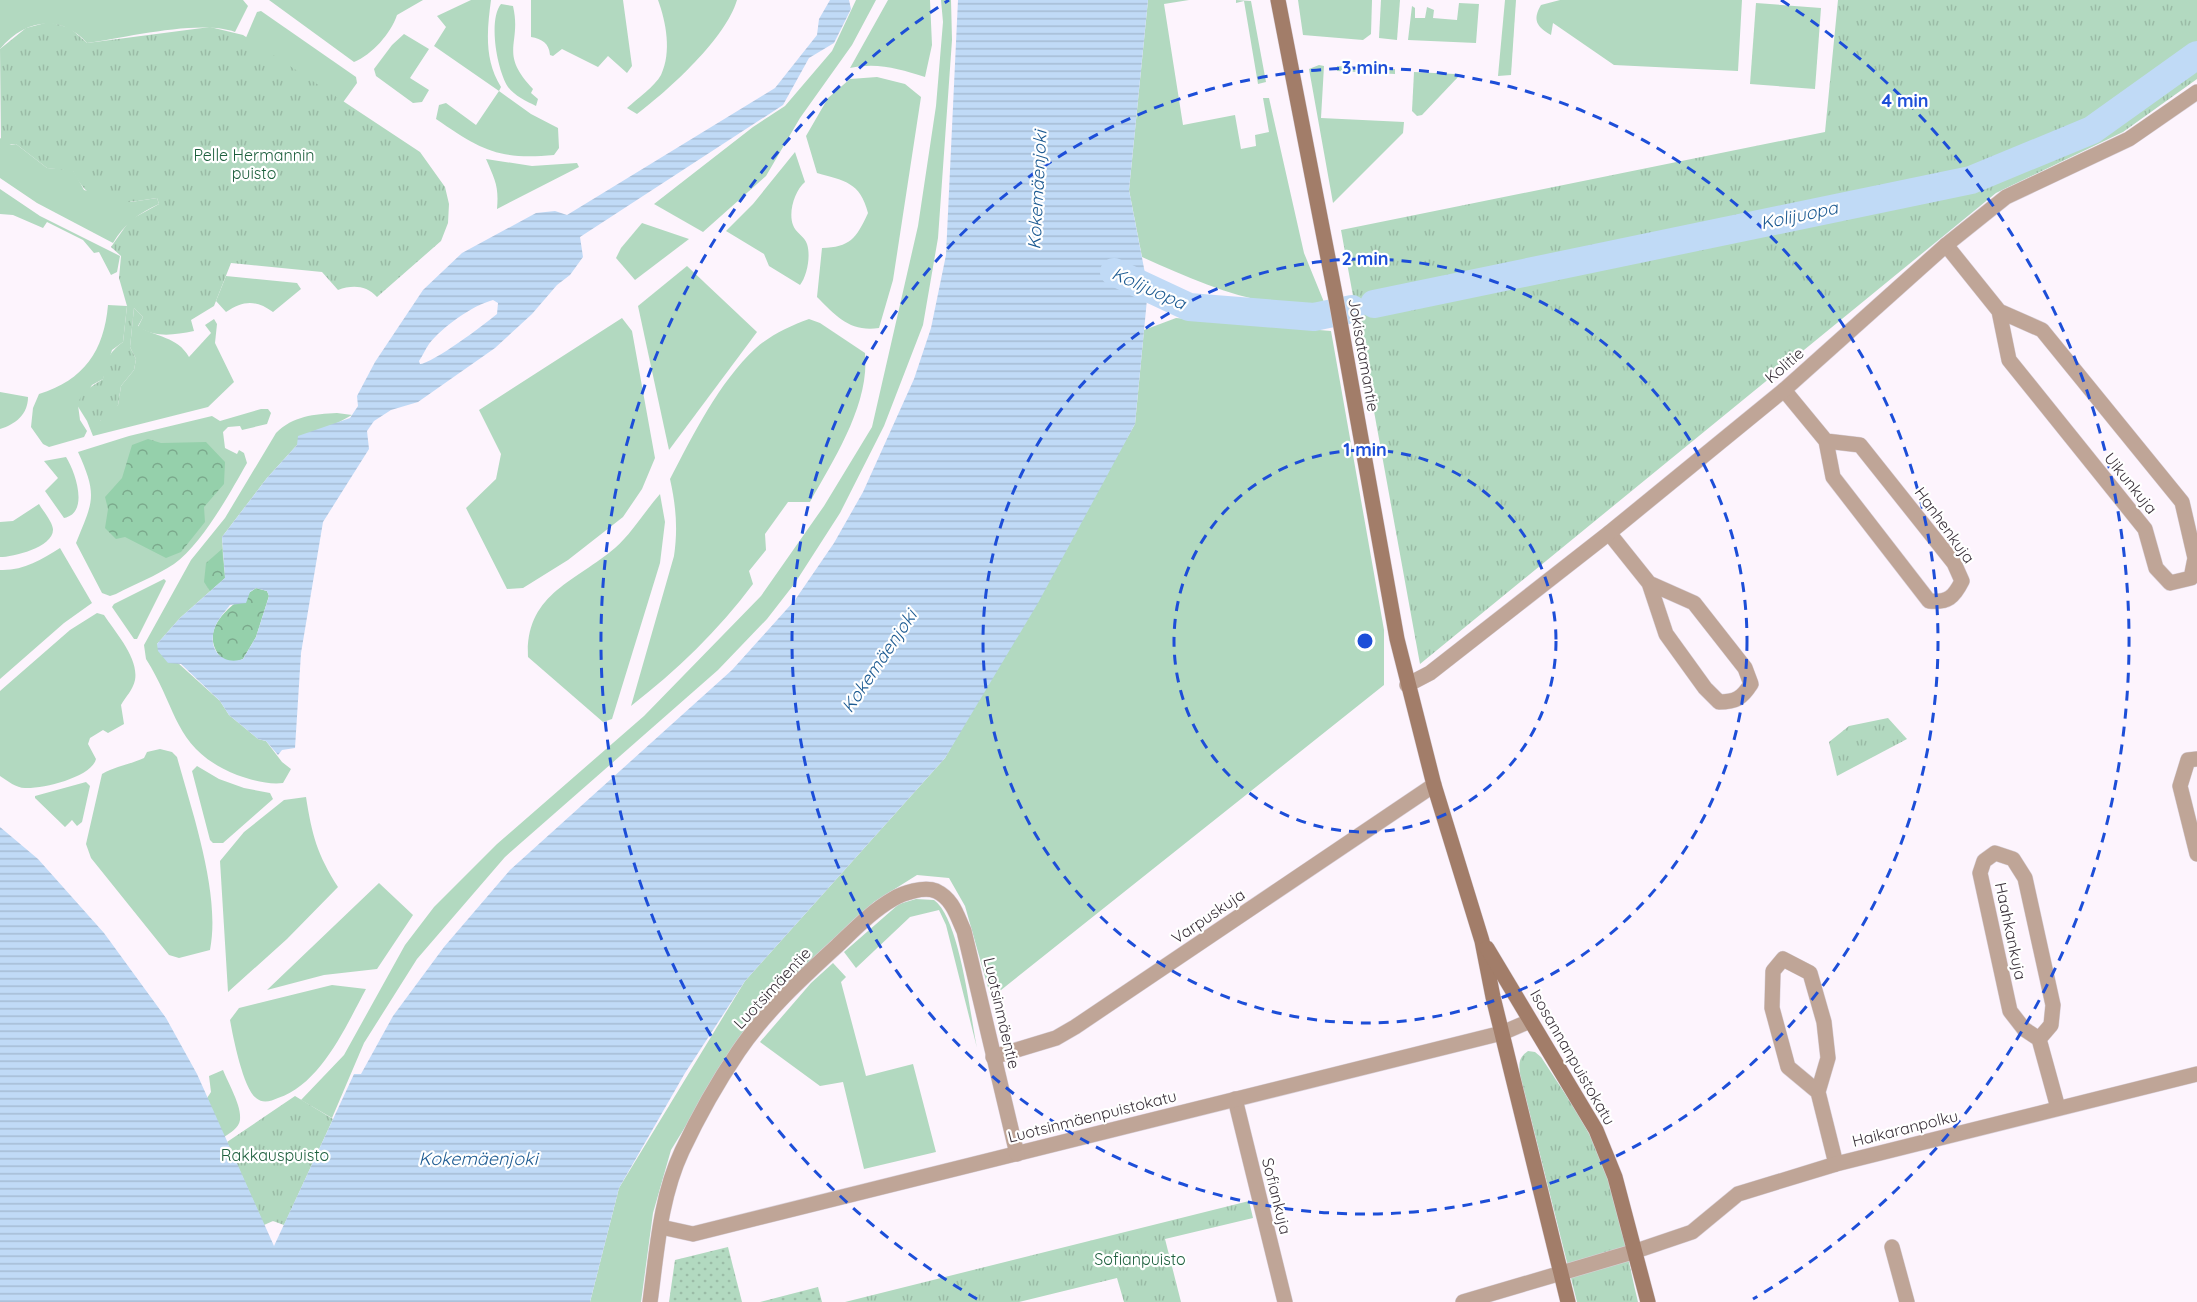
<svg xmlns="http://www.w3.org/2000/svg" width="2197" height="1302" viewBox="0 0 2197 1302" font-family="Quicksand,sans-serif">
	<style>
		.grass { fill: #b2d9c0 }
		.forest { fill: url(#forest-crowns) }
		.park { fill: url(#park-tufts) }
		.garden { fill: url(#garden-dots) }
		.water { fill: url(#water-rules); fill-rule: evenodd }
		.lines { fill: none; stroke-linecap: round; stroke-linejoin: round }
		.river { stroke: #c0daf6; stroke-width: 28 }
		.street-casing { stroke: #dad1da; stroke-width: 16 }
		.secondary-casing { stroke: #dad1da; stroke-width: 16 }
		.street { stroke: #bfa597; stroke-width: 15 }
		.secondary { stroke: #a27d69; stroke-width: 15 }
		.ring { fill: none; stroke: #1d4ed8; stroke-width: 3; stroke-dasharray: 10 8 }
		.labels { text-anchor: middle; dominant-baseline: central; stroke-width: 4.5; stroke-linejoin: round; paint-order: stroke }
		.park-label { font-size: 16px; fill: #1e603e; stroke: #fff }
		.street-label { font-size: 16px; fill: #3a313a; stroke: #fff }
		.water-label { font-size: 18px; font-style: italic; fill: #1d5b92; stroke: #fff }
		.centre { fill: #1d4ed8; stroke: #fff; stroke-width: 3 }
		.ring-label { font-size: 18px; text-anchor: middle; font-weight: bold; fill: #1d4ed8; stroke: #fff; stroke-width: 4.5; stroke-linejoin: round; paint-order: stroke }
	</style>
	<defs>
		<pattern id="forest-crowns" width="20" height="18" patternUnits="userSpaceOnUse" patternTransform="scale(1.5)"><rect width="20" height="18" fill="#95d0ab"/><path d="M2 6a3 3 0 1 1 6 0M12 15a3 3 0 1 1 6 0" fill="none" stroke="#7ba98c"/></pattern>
		<pattern id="park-tufts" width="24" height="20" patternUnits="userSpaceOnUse" patternTransform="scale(1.5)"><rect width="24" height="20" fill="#b2d9c0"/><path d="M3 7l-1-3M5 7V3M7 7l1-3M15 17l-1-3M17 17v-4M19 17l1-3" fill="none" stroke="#9abba6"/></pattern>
		<pattern id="garden-dots" width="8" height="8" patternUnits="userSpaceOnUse" patternTransform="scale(1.5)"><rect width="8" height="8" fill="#b2d9c0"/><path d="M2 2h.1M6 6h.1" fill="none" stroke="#9abba6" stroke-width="1.8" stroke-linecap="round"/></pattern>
		<pattern id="water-rules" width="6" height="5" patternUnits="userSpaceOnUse" patternTransform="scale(1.5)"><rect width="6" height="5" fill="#c0daf6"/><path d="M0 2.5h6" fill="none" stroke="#a6bcd4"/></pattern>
	</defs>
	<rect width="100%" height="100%" fill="#fdf4fd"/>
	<g class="grass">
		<path d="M 0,0 L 243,0 L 248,6 L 235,32 C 200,19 125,38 87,43 C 60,13 24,20 0,49 Z"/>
		<path d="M 269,0 L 423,0 L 397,15 C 391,33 372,55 354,62 Z"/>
		<path d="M 471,0 L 491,0 C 487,30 484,60 501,87 L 499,91 L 531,114 L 558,128 L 559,148 L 554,155 C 498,160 481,150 436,119 L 439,105 L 446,103 L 476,125 L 499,91 L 434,46 L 446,27 L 437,16 Z"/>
		<path d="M 531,0 L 623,0 L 632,66 L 627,73 L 608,56 L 598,67 L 562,49 L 553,56 L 550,55 C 549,43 542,39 531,37 Z"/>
		<path d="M 658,0 L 737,0 C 726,38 669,90 637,114 L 627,108 C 637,99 655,86 661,75 C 672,52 666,22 658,0 Z"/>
		<path d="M 856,0 L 876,0 L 852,45 L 800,118 L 766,176 L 703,232 L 654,204 L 753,127 L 785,106 L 832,51 Z"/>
		<path d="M 888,0 L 930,0 L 932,45 L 925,77 C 899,69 878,62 850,68 Z"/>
		<path d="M 941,0 L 951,0 L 952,40 L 938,238 L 923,325 L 884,426 L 840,513 L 795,583 L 767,619 L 718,670 L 505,857 L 417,959 L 364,1043 L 332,1118 L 301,1100 L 344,1055 L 405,945 L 434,907 L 497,844 L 644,716 L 761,596 L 824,506 L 872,427 L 918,226 L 936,106 L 943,22 Z"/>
		<path d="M 1148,0 L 1189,0 L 1164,4 L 1183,125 L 1235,115 L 1241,149 L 1256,146 L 1255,135 L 1269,132 L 1263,98 L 1269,98 L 1304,253 L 1326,307 C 1257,308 1204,285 1142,257 L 1129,190 Z"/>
		<path d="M 1236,0 L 1251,1 L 1266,82 L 1258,84 L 1244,1 L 1236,3 Z"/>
		<path d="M 1298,0 L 1372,0 L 1371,34 L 1363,40 L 1303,35 Z"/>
		<path d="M 1381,0 L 1400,0 L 1397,40 L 1379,38 Z"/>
		<path d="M 1505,0 L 1516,0 L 1511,75 L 1498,76 Z"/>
		<path d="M 1560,0 L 1742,0 L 1738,71 L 1614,65 L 1553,23 L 1551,35 C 1537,27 1532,20 1541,5 Z"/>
		<path d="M 1459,3 L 1479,4 L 1476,43 L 1408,40 L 1412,6 L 1415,8 L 1415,18 L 1425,18 L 1427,7 L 1434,10 L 1433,18 L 1457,20 Z"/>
		<path d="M 1756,3 L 1821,8 L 1815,89 L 1750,84 Z"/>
		<path d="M 501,4 L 513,6 C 522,45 498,52 533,89 L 531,93 L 538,99 L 536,106 C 526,101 515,96 508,87 C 497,70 488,20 501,4 Z"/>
		<path d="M 261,11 L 356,77 L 357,83 L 313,144 L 242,47 L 257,12 Z"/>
		<path d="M 404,34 L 429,49 L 410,78 L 429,90 L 422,102 L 413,103 L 376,76 L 374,69 L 392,45 Z"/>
		<path d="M 1319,65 L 1324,66 L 1321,118 L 1404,122 L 1403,133 L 1333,203 L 1309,69 Z"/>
		<path d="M 1337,66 L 1395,69 L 1395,74 L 1337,71 Z"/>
		<path d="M 1414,72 L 1455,74 L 1458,77 L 1422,115 L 1417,116 L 1412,111 Z"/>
		<path d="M 877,77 L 905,84 L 921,97 L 893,280 L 879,328 C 850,332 837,317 817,297 L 822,248 C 850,247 856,239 868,213 C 860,182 845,181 817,173 L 806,136 L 828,98 L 850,79 Z"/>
		<path d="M 0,138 L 11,145 L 16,144 L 47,168 L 73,170 L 84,190 L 131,202 L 157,198 L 159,204 C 139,213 124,224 113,243 L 37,203 L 0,178 Z"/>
		<path d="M 795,152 L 805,182 C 795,190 788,212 793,225 C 795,232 805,237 807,244 C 811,256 807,276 800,285 L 769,266 L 764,254 L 726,231 L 753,204 Z"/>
		<path d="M 486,159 L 532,166 L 577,163 L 579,167 L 497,209 C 499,186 495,180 486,159 Z"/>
		<path d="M 0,189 L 40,216 L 120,256 L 117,272 L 111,275 L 99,252 L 94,253 L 83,240 L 47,222 L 43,228 L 13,215 L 0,214 Z"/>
		<path d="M 642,223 L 689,239 L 635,280 L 616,258 L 621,248 Z"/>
		<path d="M 687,266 L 757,332 L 669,450 L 638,306 Z"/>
		<path d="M 226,276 L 297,283 L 301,289 L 273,312 C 256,300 244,300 226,312 L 216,301 Z"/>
		<path d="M 108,305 L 127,306 L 123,342 L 112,350 L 103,379 L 92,385 L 78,405 L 80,420 L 87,431 L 84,437 L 49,447 L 43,444 L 31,427 L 33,408 L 39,394 C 84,380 104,351 108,305 Z"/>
		<path d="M 134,308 L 143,317 L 138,326 C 157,338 177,336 189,357 L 211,333 L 205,325 L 214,319 L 217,324 L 215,343 L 234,382 L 208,407 L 93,436 L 87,421 L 100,421 L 118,405 L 121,386 L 134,370 L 136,359 L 130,347 Z"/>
		<path d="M 622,318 L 632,331 L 655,458 L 642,489 L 623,517 L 568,560 L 523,588 L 507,589 L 466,508 L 496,479 L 501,454 L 479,410 Z"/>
		<path d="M 1176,318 L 1331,331 L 1384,630 L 1384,685 L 991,998 L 965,906 L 949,878 L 917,875 L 874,902 L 744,1031 L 671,1150 L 653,1213 L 641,1302 L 590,1302 L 619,1188 L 745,981 L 945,758 L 1135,424 L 1144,330 Z"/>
		<path d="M 809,319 L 820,323 L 865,353 C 870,404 834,459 810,502 L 788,502 L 765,534 L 766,550 L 749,571 L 753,584 C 719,630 676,671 631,706 L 674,556 C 678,529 676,506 670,479 C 693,435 719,382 756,348 C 772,334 790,326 809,319 Z"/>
		<path d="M 0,392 L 28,397 C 28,414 16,424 0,429 Z"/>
		<path d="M 261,409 L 268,409 L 271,413 L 267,424 L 242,430 L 240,426 L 228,427 L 223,432 L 225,448 L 237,454 L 239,450 L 244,453 L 247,463 C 230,493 202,544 174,564 C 156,576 135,584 116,594 L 110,596 L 102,593 L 76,543 C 93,501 98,496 78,452 L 129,436 L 212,416 L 220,421 Z"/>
		<path d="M 337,413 L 352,415 L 297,445 L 267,478 L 222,537 L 225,578 L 180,618 L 157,644 L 220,701 L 229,715 L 258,739 L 266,741 L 282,762 L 291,769 L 283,783 C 269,785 251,780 237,775 C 173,749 179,711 146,659 L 144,645 L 191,560 L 225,518 L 276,433 C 293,416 314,414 337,413 Z"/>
		<path d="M 66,457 C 75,471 90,513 64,518 L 45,491 L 58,478 L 44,461 Z"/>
		<path d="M 660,494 L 665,522 L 660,563 L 612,719 L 603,722 L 528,657 C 525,594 575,582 615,548 C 632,533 645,511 660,494 Z"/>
		<path d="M 39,504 C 43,511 52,521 53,529 C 54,547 13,557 0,557 L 0,522 L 13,521 Z"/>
		<path d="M 60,548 L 92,603 L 64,623 L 0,679 L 0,570 C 23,571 41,560 60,548 Z"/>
		<path d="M 164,579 L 166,581 L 137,639 L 134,639 L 112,607 L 114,604 Z"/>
		<path d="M 97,613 L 104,615 C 115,632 139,658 135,680 C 133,690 126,696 121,705 L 124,724 L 108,733 L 103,730 L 90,738 L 88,744 L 96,759 C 92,777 43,789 25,788 C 16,788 8,781 0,776 L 0,691 L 70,630 Z"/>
		<path d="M 160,749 L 172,752 L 177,757 C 192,812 221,894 210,950 L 179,958 L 169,955 L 91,858 L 86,844 L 102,774 C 116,766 129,765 144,758 L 147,752 Z"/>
		<path d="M 197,766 L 219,779 L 244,788 L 270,793 L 273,799 L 223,843 L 213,843 L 210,840 L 192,771 Z"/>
		<path d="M 86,782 L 90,786 L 82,822 L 77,826 L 72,820 L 65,827 L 35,798 L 35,796 Z"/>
		<path d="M 306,797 C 312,835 317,854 338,887 L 287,939 L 228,992 L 220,861 L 244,832 L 284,800 Z"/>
		<path d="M 379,883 L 413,915 L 377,969 L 324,975 L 267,990 Z"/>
		<path d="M 916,899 L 934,900 C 960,919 970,1014 977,1048 L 946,925 L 939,910 L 910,917 L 856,968 L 844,952 L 899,904 Z"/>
		<path d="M 833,963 L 846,977 L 841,982 L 866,1076 L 913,1064 L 936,1152 L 864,1169 L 843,1082 L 820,1086 L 760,1042 L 811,983 Z"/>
		<path d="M 332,985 L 366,989 C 346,1026 321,1084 278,1098 C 271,1101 263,1104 256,1098 C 243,1088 233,1037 230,1020 L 239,1008 Z"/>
		<path d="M 223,1070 C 228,1083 242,1106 240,1120 C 239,1128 230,1133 224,1137 L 207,1098 L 211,1092 L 209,1076 Z"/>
	</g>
	<g class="forest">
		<path d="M 148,439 L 161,443 L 206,442 L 225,462 L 224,484 L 204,507 L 205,522 L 181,552 L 166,558 L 125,537 L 116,539 L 105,528 L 108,509 L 105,497 L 122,478 L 132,445 Z"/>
		<path d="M 222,549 L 225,578 L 210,591 L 204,582 L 206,563 Z"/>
		<path d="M 256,588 L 267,591 L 269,596 L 256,637 L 243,659 C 234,663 224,664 218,654 C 199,625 236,602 256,588 Z"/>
	</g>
	<g class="park">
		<path d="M 1838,0 L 2197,0 L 2197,79 L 2123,132 L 1996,193 L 1420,664 L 1341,230 L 1825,132 Z"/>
		<path d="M 49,22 L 70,28 L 87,43 L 210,27 L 243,35 L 420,152 L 445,187 L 449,204 L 448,223 L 441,241 L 377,297 C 366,285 352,285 338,290 L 322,272 L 231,263 L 214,306 L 191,320 L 194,331 C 173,335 157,338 138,327 L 143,317 L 134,308 L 130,347 L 136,359 L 134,370 L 121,386 L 118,405 L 111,416 L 100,421 L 87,421 L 77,405 L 83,392 L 103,379 C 106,361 108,353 123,342 L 127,306 L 119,278 L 121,256 L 111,247 L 130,220 L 159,204 L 157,198 C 120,204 91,210 73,171 L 47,168 L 16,144 L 6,145 L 1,141 L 0,49 L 26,28 Z"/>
		<path d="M 1888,718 L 1907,739 L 1837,776 L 1829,742 L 1849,726 Z"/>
		<path d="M 1528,1051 L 1535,1052 L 1541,1057 C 1561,1088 1583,1118 1598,1152 C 1618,1198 1626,1253 1638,1302 L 1577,1302 L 1520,1075 C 1519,1064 1518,1058 1528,1051 Z"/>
		<path d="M 295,1096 L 333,1119 L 284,1225 L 273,1221 L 264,1225 L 227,1142 Z"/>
		<path d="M 1249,1201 L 1253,1218 L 1165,1239 L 1181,1302 L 1124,1302 L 1117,1278 L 1019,1302 L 845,1302 Z"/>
	</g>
	<g class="garden">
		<path d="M 728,1247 L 742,1302 L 669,1302 L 675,1260 Z"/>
		<path d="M 818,1287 L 822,1302 L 760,1302 Z"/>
	</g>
	<g class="water">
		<path d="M 830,0 L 849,0 L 851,9 L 834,43 L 809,58 L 783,105 L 580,237 L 583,257 L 570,275 L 557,285 L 532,314 L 495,348 L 418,402 L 391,410 L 374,421 L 367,431 L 369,449 L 323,522 L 301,653 L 295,748 L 282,750 L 278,755 L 266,741 L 258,739 L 229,715 L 220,701 L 181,664 L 168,663 L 158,651 L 157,644 L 180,618 L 225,578 L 222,537 L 267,478 L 297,445 L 298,436 L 350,418 L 358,406 L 357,396 L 375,362 L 423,290 L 462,253 L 536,213 L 555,211 L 567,215 L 775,88 L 817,35 L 819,19 ZM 493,300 L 498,303 L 497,314 C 484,325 433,363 420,364 L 419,361 C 423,355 425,350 429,344 C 442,327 473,305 493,300 ZM 256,588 L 267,591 L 269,596 L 256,637 L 243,659 C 223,666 208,650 214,630 C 216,621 225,612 230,605 L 246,603 L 250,592 Z"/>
		<path d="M 958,0 L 1148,0 L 1129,190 L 1148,289 L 1135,424 L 1038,603 L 945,758 L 745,981 L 685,1073 L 619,1188 L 590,1302 L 0,1302 L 0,827 L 38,859 L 104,933 L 166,1018 L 197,1074 L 274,1246 L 354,1074 L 361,1074 L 393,1016 L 444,947 L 510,870 L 732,670 L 795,600 L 834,543 L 863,492 L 914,379 L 931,328 L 946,255 Z"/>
	</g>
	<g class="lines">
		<g class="river">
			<path d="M 1114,272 L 1189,307 L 1314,317 L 1352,309"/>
			<path d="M 1374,304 L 1971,180 L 2092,130 L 2197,55"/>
		</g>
		<defs>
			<g id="street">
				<path d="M 1946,245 L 1999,311 L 2042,330 L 2182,502 L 2195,558 L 2191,578 L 2170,583 L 2156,568 L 2145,529 L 2009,360 L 1999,311"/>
				<path d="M 1784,390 L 1826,441 L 1860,445 L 1954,563 L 1962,581 C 1954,597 1948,603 1929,601 L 1833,477 L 1826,441"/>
				<path d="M 1609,533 L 1649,583 L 1694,603 L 1745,668 L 1751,684 C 1742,698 1736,702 1719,702 L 1705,688 L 1666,634 L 1649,583"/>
				<path d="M 1407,685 L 1430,673 L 1609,533 L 1784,390 L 1946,245 L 2006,197 L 2129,139 L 2197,92"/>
				<path d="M 2197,759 L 2188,760 L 2180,786 L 2197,854"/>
				<path d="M 2039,1039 L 2024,1029 L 2010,1011 L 1980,873 L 1984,861 L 1995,853 L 2013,859 L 2025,878 L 2053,1005 L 2051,1025 L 2039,1039 L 2058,1108"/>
				<path d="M 993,1057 L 1056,1038 L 1075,1027 L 1434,785"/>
				<path d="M 1818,1092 L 1788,1067 L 1772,1008 L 1773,971 L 1783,959 L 1810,973 L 1824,1022 L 1828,1058 L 1818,1092 L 1836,1164"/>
				<path d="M 1235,1099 L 1285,1302"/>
				<path d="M 661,1227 L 693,1234 L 1502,1033 L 1530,1021"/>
				<path d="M 1892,1247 L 1907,1302"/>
				<path d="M 650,1302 C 657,1251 660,1198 682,1151 C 698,1117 717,1083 738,1052 C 765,1012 802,978 837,946 C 855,929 872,911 893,899 C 903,893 924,886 936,891 C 953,899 957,916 964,931 L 1017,1154"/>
				<path d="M 1463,1302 L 1636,1251 L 1692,1232 L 1738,1194 L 1836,1164 L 2197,1074"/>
			</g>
			<g id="secondary">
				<path d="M 1278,0 L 1336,299 L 1397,639 L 1434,785 L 1482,941 L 1493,997 L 1568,1302"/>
				<path d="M 1487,948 L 1596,1130 L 1615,1177 L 1648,1302"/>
			</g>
		</defs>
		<use href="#street" class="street-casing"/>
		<use href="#secondary" class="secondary-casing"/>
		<use href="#street" class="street"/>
		<use href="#secondary" class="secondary"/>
	</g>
	<g class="ring">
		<circle cx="1365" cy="641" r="191"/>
		<circle cx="1365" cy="641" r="382"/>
		<circle cx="1365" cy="641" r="573"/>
		<path d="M977 1299A764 764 0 0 1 949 0M1781 0A764 764 0 0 1 1753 1299"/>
	</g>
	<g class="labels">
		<g class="park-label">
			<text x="254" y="155">Pelle Hermannin<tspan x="254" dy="18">puisto</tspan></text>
			<text x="275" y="1155">Rakkauspuisto</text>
			<text x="1140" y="1259">Sofianpuisto</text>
		</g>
		<g class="street-label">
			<text transform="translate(1364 355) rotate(80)">Jokisatamantie</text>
			<text transform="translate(1784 365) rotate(-41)">Kolitie</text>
			<text transform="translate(2131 483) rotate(51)">Uikunkuja</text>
			<text transform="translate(1945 525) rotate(54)">Hanhenkuja</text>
			<text transform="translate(1208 916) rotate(-34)">Varpuskuja</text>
			<text transform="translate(2011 931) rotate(78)">Haahkankuja</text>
			<text transform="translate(772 988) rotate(-47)">Luotsimäentie</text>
			<text transform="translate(1002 1013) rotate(77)">Luotsinmäentie</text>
			<text transform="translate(1573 1057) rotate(60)">Isosannanpuistokatu</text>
			<text transform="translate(1092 1116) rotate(-14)">Luotsinmäenpuistokatu</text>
			<text transform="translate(1905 1128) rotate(-14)">Haikaranpolku</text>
			<text transform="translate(1277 1196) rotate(76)">Sofiankuja</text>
		</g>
		<g class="water-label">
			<text transform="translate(1037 190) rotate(-87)">Kokemäenjoki</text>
			<text transform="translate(1799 215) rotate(-12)">Kolijuopa</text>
			<text transform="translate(1149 288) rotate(24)">Kolijuopa</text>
			<text transform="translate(879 661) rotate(-56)">Kokemäenjoki</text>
			<text x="478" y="1158">Kokemäenjoki</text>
		</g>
	</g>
	<circle cx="1365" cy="641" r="9" class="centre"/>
	<g class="ring-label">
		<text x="1365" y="74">3 min</text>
		<text x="1905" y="107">4 min</text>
		<text x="1365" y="265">2 min</text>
		<text x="1365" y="456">1 min</text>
	</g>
</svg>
